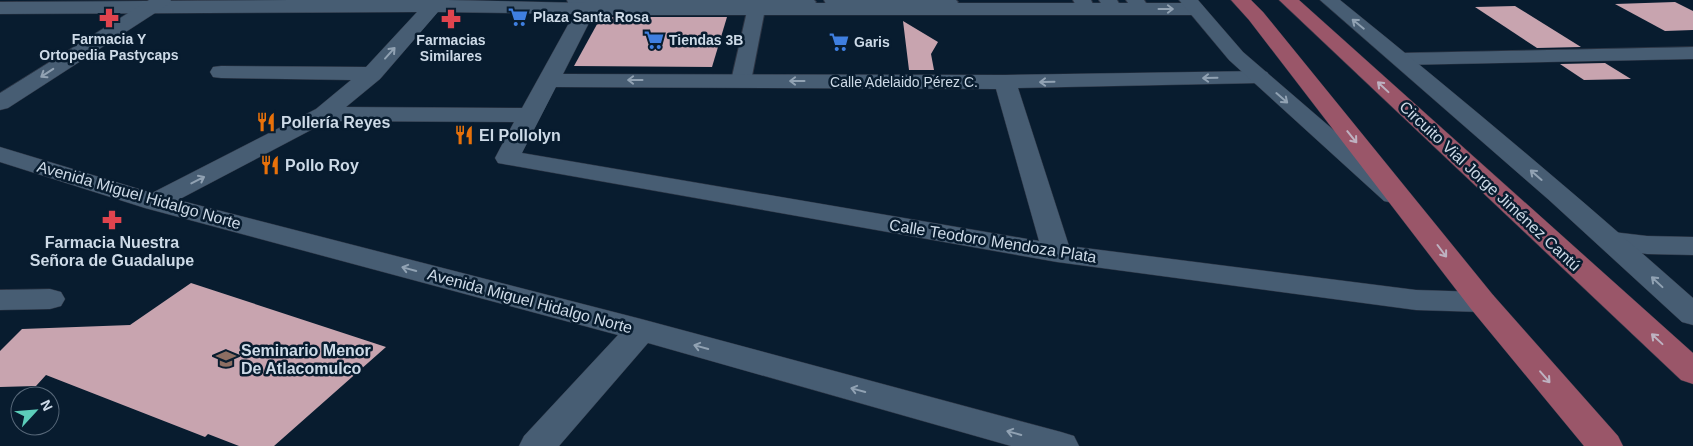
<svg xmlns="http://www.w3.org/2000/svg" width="1693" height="446" viewBox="0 0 1693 446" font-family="Arial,sans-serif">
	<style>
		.building { fill: #c8a4af }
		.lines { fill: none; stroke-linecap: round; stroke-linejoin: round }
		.pedestrian-casing { stroke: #2d3544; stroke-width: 2 }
		.minor-casing { stroke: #2d3544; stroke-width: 1 }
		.tertiary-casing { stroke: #2d3544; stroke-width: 1 }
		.primary-casing { stroke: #2d3544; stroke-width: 1 }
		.pedestrian { fill: #475d73; fill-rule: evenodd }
		.minor { fill: #475d73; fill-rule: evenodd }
		.tertiary { fill: #475d73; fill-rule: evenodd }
		.primary { fill: #9a5669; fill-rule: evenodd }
		.oneway { stroke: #91a2b3 }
		.oneway2 { stroke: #beb2c1 }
		.labels { text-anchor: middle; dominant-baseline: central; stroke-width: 5; stroke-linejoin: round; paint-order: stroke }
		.far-poi-label { font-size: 14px; font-weight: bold; fill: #cddae7; stroke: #081c2f; text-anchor: start }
		.far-street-label { font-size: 14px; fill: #cddae7; stroke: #081c2f }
		.poi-label { font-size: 16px; font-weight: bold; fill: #cddae7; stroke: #081c2f; text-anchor: start }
		.street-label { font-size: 16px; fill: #cddae7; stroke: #081c2f }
	</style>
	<rect width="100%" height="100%" fill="#081c2f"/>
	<g class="building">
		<path d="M 1675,2 L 1693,11 L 1693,30 L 1665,31 L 1615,4 Z"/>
		<path d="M 1515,6 L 1581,47 L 1537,48 L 1475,7 Z"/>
		<path d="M 601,17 L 727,17 L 712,67 L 574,66 Z"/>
		<path d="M 903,21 L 938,42 L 931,54 L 934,70 L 909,70 Z"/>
		<path d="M 1605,63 L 1631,79 L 1584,80 L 1560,64 Z"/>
		<path d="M 191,283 L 386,347 L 274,446 L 239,446 L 208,434 L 205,437 L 46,375 L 36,386 L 0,387 L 0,351 L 22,329 L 130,325 Z"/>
	</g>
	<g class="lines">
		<defs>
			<g id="pedestrian">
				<path d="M 567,0 L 814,0 L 816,2 L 813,6 L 807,7 L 764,7 L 765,9 L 751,81 L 748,85 L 741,87 L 734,85 L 731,81 L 748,7 L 575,6 L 569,5 Z"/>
				<path d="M 824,0 L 956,0 L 958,2 L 955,6 L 949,7 L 833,7 L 827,6 Z"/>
				<path d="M 1073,0 L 1091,0 L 1095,9 L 1092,13 L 1086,14 L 1080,13 Z"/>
				<path d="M 1099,0 L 1117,0 L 1122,9 L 1119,13 L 1113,14 L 1107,13 Z"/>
				<path d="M 1126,0 L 1144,0 L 1150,9 L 1147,13 L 1141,14 L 1135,13 Z"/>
			</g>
			<g id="minor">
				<path d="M 291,0 L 447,0 L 586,3 L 1195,3 L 1202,5 L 1204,9 L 1202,13 L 1195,15 L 593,15 L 563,74 L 1005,75 L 1259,71 L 1267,72 L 1270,77 L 1267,82 L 1259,83 L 1018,88 L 1069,246 L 1416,290 L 1482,292 L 1493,295 L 1497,302 L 1493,309 L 1482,312 L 1416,310 L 1057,262 L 498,163 L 495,158 L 514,122 L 328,121 L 178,200 L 641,319 L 1061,432 L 1074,436 L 1079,446 L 1011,446 L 648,343 L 559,446 L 519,446 L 524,436 L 618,335 L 145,208 L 0,162 L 0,147 L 152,193 L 316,109 L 351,80 L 221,78 L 213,77 L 210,72 L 213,67 L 221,66 L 366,67 L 417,12 L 0,14 L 0,2 ZM 438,12 L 574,14 L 522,108 L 346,107 L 380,79 ZM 556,87 L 996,89 L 1039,241 L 522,153 Z"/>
				<path d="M 1693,47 L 1693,59 L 1401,65 L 1394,63 L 1391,59 L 1394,55 L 1401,53 Z"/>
				<path d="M 1613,232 L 1647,236 L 1693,237 L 1693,255 L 1647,254 L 1603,247 L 1599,241 L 1603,235 Z"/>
				<path d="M 50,289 L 61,292 L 65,299 L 61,306 L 50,309 L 0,310 L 0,290 Z"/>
			</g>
			<g id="tertiary">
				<path d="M 149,0 L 171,0 L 169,4 L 8,108 L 0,110 L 0,93 Z"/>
				<path d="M 1179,0 L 1198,0 L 1243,52 L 1402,189 L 1406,195 L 1402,201 L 1393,203 L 1384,201 L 1229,60 Z"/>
				<path d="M 1320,0 L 1340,0 C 1460,97 1578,196 1693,298 L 1693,325 L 1682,322 L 1549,200 Z"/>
			</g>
			<g id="primary">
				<path d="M 1231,0 L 1251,0 L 1263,12 L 1493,295 L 1618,436 L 1623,446 L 1584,446 L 1471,309 L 1249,20 Z"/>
				<path d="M 1279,0 L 1299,0 L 1693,353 L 1693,384 L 1681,380 Z"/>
			</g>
		</defs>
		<use href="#pedestrian" class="pedestrian-casing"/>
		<use href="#minor" class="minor-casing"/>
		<use href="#tertiary" class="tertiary-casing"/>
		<use href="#primary" class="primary-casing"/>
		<use href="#pedestrian" class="pedestrian"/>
		<use href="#minor" class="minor"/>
		<use href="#tertiary" class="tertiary"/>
		<use href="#primary" class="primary"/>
	</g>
	<defs><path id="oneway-shaft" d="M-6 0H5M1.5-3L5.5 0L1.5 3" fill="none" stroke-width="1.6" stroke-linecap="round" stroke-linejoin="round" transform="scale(1.25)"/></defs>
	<g class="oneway">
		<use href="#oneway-shaft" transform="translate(1166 9)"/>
		<use href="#oneway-shaft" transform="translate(1358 24) rotate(-141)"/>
		<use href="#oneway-shaft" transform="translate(390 53) rotate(-48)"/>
		<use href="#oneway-shaft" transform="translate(47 73) rotate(147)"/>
		<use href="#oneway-shaft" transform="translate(1210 78) rotate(179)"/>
		<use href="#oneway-shaft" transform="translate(635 80) rotate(-180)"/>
		<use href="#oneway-shaft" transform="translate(797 81) rotate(-180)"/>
		<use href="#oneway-shaft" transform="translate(1047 82) rotate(179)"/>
		<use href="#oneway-shaft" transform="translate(1282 98) rotate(41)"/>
		<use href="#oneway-shaft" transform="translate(1536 175) rotate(-139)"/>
		<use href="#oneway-shaft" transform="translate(198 180) rotate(-27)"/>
		<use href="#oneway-shaft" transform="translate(409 269) rotate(-165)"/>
		<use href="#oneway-shaft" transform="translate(1657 282) rotate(-137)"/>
		<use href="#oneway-shaft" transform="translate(701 347) rotate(-165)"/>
		<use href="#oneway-shaft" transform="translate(858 390) rotate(-165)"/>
		<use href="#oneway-shaft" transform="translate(1014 433) rotate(-165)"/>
	</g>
	<g class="oneway2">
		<use href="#oneway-shaft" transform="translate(1383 87) rotate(-137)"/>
		<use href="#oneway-shaft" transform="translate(1352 137) rotate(51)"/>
		<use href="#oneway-shaft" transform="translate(1442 251) rotate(53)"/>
		<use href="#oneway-shaft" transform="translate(1657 339) rotate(-137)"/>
		<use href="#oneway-shaft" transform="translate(1545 377) rotate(49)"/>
	</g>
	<defs>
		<symbol id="supermarket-bare" viewBox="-9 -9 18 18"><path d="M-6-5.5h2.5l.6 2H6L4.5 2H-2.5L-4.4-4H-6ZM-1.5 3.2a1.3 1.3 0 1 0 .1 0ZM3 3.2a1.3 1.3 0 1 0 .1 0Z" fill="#3f7fe0" stroke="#081c2f" stroke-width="2.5" paint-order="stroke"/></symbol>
		<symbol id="pharmacy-bare" viewBox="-9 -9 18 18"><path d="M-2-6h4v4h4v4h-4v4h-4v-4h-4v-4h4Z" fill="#e0444e" stroke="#081c2f" stroke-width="2.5" paint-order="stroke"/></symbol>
		<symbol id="restaurant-bare" viewBox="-9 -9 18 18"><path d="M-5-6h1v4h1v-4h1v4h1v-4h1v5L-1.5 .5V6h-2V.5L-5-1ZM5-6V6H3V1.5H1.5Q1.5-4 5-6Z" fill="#e8710a" stroke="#081c2f" stroke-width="2.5" paint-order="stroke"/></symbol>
		<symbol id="school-bare" viewBox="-9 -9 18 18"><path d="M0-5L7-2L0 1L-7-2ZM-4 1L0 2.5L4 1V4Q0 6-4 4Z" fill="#8d6e63" stroke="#081c2f" stroke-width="2.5" paint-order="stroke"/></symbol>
	</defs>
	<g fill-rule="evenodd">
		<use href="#supermarket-bare" x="504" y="3" width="28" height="28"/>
		<use href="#pharmacy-bare" x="95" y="4" width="28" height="28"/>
		<use href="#pharmacy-bare" x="437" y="5" width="28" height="28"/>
		<use href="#supermarket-bare" x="640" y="26" width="28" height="28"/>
		<use href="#supermarket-bare" x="825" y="28" width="28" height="28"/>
		<use href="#restaurant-bare" x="252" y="108" width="28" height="28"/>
		<use href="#restaurant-bare" x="450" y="121" width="28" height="28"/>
		<use href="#restaurant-bare" x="256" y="151" width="28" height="28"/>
		<use href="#pharmacy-bare" x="98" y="206" width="28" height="28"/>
		<use href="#school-bare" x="212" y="345" width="28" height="28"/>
	</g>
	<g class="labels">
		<g class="far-poi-label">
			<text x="533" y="17">Plaza Santa Rosa</text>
			<text x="109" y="39" text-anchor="middle">Farmacia Y<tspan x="109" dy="16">Ortopedia Pastycaps</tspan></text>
			<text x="451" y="40" text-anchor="middle">Farmacias<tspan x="451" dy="16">Similares</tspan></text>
			<text x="669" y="40">Tiendas 3B</text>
			<text x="854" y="42">Garis</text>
		</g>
		<g class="far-street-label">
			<text x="904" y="82">Calle Adelaido Pérez C.</text>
		</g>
		<g class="poi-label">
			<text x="281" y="122">Pollería Reyes</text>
			<text x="479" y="135">El Pollolyn</text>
			<text x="285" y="165">Pollo Roy</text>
			<text x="112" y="242" text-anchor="middle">Farmacia Nuestra<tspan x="112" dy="18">Señora de Guadalupe</tspan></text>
			<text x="241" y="350">Seminario Menor<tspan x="241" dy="18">De Atlacomulco</tspan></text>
		</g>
		<g class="street-label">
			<text transform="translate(1490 186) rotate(43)">Circuito Vial Jorge Jiménez Cantú</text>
			<text transform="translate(139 195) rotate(16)">Avenida Miguel Hidalgo Norte</text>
			<text transform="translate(993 241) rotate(9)">Calle Teodoro Mendoza Plata</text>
			<text transform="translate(530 301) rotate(15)">Avenida Miguel Hidalgo Norte</text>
		</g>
	</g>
	<g transform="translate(35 411) rotate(64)"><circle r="24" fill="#081c2f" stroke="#576879"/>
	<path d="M0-4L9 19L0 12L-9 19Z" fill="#5cceba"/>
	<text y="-8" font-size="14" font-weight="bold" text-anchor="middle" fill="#cddae7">N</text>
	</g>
</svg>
